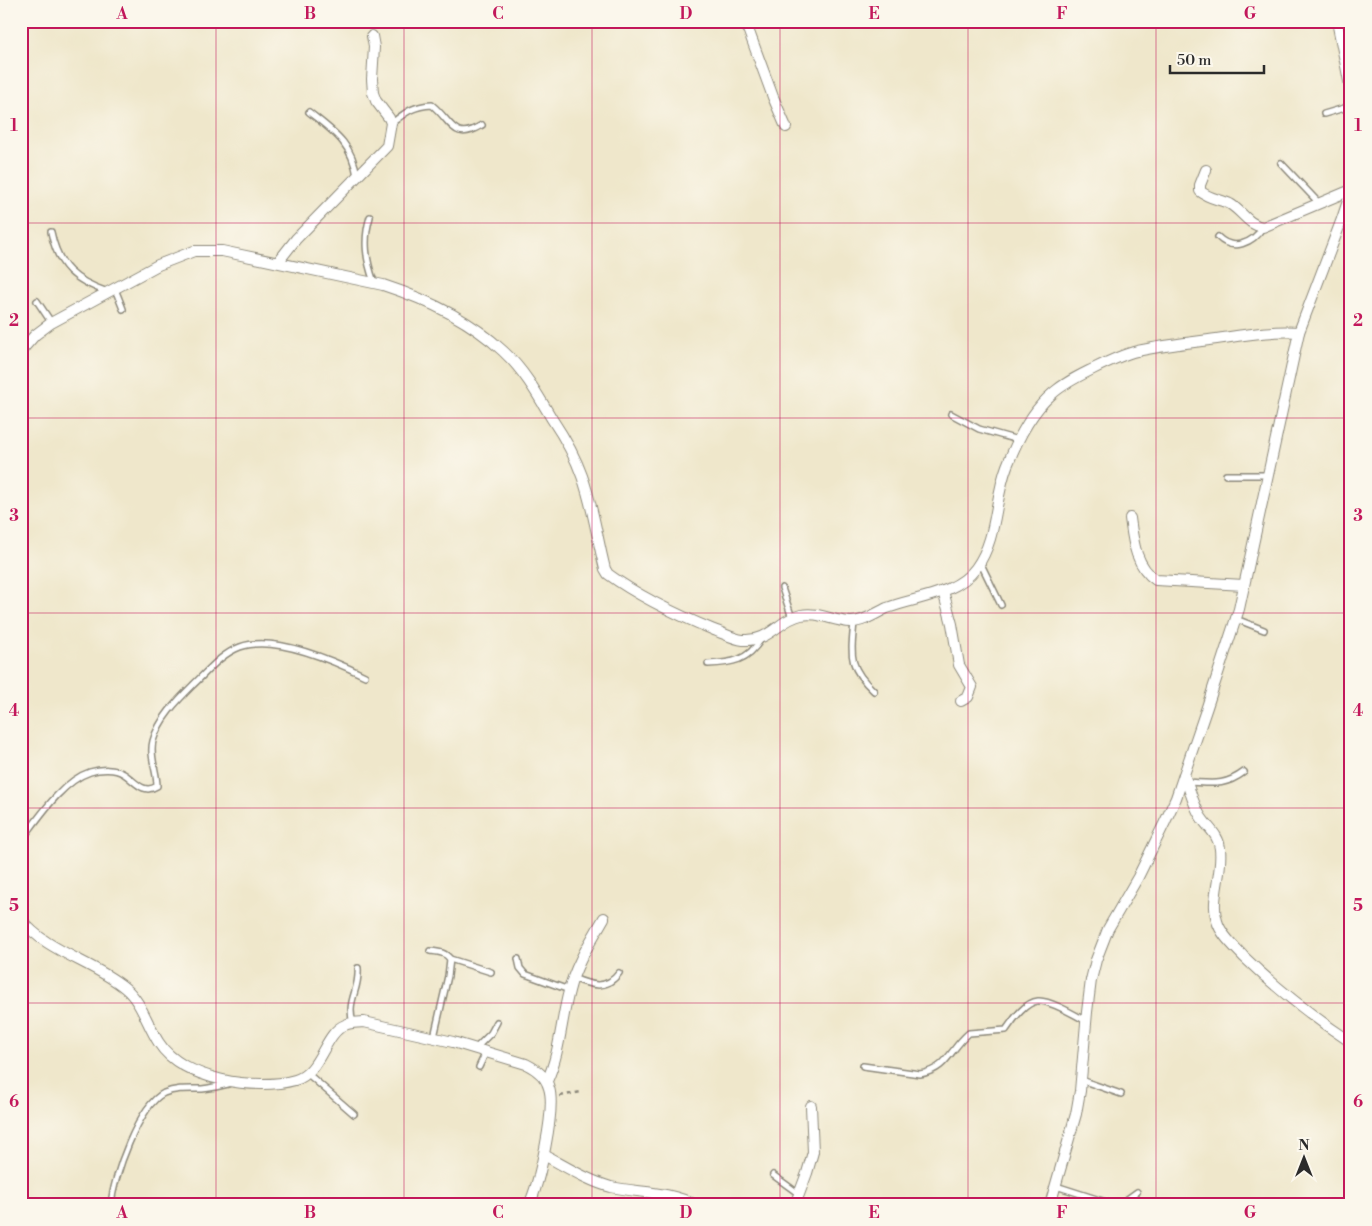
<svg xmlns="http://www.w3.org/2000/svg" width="1372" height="1226" viewBox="0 0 1372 1226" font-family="'Libre Bodoni',serif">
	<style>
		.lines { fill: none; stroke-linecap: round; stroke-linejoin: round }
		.service-casing { stroke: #8d897b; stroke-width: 8 }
		.minor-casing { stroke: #8d897b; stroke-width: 12 }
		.path { stroke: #8d897b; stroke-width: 2.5; stroke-dasharray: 4 4; stroke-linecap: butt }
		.service { stroke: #fff; stroke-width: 5 }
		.minor { stroke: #fff; stroke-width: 10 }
		.grid { fill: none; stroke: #c2185b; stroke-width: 1; stroke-opacity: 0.55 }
		.neatline { fill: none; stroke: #c2185b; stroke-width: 2 }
		.grid-label { font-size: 16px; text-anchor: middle; font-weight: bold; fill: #c2185b }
	</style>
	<rect width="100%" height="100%" fill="#fbf7ec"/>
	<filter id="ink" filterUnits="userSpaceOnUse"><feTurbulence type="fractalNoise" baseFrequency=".02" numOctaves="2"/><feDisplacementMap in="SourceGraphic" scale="10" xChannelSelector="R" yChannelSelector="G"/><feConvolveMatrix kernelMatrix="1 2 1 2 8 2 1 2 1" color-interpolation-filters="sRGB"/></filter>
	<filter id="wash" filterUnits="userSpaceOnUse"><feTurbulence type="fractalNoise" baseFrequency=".0096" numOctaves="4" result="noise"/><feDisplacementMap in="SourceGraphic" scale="20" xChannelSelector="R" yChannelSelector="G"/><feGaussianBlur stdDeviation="1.12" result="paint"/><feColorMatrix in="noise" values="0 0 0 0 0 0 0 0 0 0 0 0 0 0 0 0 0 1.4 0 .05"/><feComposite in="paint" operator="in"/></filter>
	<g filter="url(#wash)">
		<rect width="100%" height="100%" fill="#efe7cb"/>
	</g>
	<g filter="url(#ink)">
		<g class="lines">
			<defs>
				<g id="service">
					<path d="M 309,112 C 334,132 352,143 357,176"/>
					<path d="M 1324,114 L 1351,106"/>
					<path d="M 392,123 C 406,112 413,106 432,105 C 452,121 453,143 482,125"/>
					<path d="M 1281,163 L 1319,203"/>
					<path d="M 370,217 C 363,240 366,260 374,282"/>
					<path d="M 51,232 C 58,267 75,281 108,292"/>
					<path d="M 1218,237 C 1233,252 1253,243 1263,227"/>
					<path d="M 115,289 L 123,309"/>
					<path d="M 37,301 L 51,322"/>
					<path d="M 951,414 L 979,429 L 1018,440"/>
					<path d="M 1226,475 L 1268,475"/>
					<path d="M 980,562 L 1001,605"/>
					<path d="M 782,588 L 792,618"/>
					<path d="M 1236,619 L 1264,630"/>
					<path d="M 854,622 C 851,656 848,667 874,691"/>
					<path d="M 708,664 C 732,663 748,661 761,639"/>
					<path d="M 1187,782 C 1211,783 1224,787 1244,772"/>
					<path d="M 21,841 C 38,819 62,781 90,772 C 100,769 115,768 124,774 C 135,781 143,795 157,786 C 157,771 149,756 153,741 C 159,719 177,701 193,685 C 207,672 221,654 240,647 C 274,635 334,661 365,676"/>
					<path d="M 430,951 C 438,952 445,952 450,959 L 448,976 L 434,1037"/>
					<path d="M 450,959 L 491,972"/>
					<path d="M 518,959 L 520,968 L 525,974 L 569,990"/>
					<path d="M 573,978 C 590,985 606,991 619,973"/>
					<path d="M 353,1022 C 346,1001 360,990 358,968"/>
					<path d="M 476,1048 L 491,1033 L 497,1022"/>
					<path d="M 863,1066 L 920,1074 C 948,1069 949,1050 969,1033 L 1006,1030 C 1013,1020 1025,1002 1038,1001 C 1050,1000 1075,1015 1086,1021"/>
					<path d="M 479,1067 L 486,1052"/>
					<path d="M 308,1074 L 354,1114"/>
					<path d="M 1081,1080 L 1121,1094"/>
					<path d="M 773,1175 L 799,1194"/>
					<path d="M 1056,1186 L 1112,1204 L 1123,1202 L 1137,1192"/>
					<path d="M 111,1205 C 113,1178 139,1105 164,1093 C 176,1088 189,1089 202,1089 C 211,1088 220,1086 228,1084"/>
				</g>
				<g id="minor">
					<path d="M 745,21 L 773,97 L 786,127"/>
					<path d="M 1337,21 L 1351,91"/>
					<path d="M 1206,170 L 1200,185 L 1200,191 C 1209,199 1220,199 1230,204 C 1242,211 1248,225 1263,227 L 1351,190"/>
					<path d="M 278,262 L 296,239 L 387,146 L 391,123 L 389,118 L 376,101 L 373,93 L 372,79 L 374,47 L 372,36"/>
					<path d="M 21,351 L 35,335 L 51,323 L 158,265 L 194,251 L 222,251 L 383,285 C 426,299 470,320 503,351 C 524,370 538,395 552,419 C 564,437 575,456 582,476 C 593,506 597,538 605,569 L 608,574 C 638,596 680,616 714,630 C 723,633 733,639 743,640 C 770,642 778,620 801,615 C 818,611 834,622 851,622 C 864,622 876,613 887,608 C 916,597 956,595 976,568 C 998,538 994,499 1007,466 C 1017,440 1031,412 1052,394 C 1064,383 1079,376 1093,369 C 1107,362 1121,355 1137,351 C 1160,346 1185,343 1209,340 C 1239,336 1269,330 1299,332"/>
					<path d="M 1130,518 C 1133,540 1135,566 1156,580 L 1244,585"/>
					<path d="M 943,591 L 952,624 L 959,665 L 972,687 L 968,697 L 961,701"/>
					<path d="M 1184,775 C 1190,789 1193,805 1201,817 C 1208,828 1219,835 1220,849 C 1223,872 1210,900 1217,921 C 1221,935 1234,946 1244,957 C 1277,989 1313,1017 1351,1042"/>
					<path d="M 21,919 C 45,951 94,962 125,988 C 142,1002 147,1025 159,1043 C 182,1080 256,1091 295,1080 C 321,1073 324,1033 345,1025 C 351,1022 357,1023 364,1022 L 453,1042 L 526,1064 C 536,1069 546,1076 549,1088 C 556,1109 539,1184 529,1205"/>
					<path d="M 547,1081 C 560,1053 561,1021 569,991 C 575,965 591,941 604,918"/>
					<path d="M 544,1155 C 565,1166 588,1181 611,1187 C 639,1193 669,1191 695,1205"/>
					<path d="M 795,1205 L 807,1173 L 813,1152 L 811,1106"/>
					<path d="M 1050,1205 L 1076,1114 L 1080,1091 L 1087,1012 L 1091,980 L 1096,960 L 1108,929 L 1138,877 L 1165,822 L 1176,798 L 1207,707 L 1239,609 L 1299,332 L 1342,219 L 1351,192"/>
				</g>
			</defs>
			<use href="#service" class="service-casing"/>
			<use href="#minor" class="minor-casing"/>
			<path class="path" d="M 560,1096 L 581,1092"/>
			<use href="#service" class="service"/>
			<use href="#minor" class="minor"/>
		</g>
	</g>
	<path class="grid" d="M 216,21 L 216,1205M 404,21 L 404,1205M 592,21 L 592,1205M 780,21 L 780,1205M 968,21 L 968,1205M 1156,21 L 1156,1205M 21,223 L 1351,223M 21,418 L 1351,418M 21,613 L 1351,613M 21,808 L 1351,808M 21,1003 L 1351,1003"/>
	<rect width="1372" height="1226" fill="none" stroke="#fbf7ec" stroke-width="55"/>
	<g transform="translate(1304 1158)" stroke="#fbf7ec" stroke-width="4" paint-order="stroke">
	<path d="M0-4L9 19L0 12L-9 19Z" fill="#2b2b2b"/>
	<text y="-8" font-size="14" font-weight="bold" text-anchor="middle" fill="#2b2b2b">N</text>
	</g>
	<path d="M1170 65v8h94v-8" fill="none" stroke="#2b2b2b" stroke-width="2.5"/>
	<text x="1177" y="65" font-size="15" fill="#2b2b2b" stroke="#fbf7ec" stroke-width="4" paint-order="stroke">50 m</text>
	<rect x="28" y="28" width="1316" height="1170" class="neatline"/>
	<g class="grid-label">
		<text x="122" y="19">A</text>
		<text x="310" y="19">B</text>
		<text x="498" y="19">C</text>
		<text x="686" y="19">D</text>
		<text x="874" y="19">E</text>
		<text x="1062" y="19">F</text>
		<text x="1250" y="19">G</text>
		<text x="14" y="131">1</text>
		<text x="1358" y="131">1</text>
		<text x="14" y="326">2</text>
		<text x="1358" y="326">2</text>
		<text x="14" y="521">3</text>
		<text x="1358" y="521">3</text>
		<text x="14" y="716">4</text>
		<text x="1358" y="716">4</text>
		<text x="14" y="911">5</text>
		<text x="1358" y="911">5</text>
		<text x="14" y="1107">6</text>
		<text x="1358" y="1107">6</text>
		<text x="122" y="1218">A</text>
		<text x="310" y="1218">B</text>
		<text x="498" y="1218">C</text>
		<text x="686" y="1218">D</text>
		<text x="874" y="1218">E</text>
		<text x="1062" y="1218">F</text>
		<text x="1250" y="1218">G</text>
	</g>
</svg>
